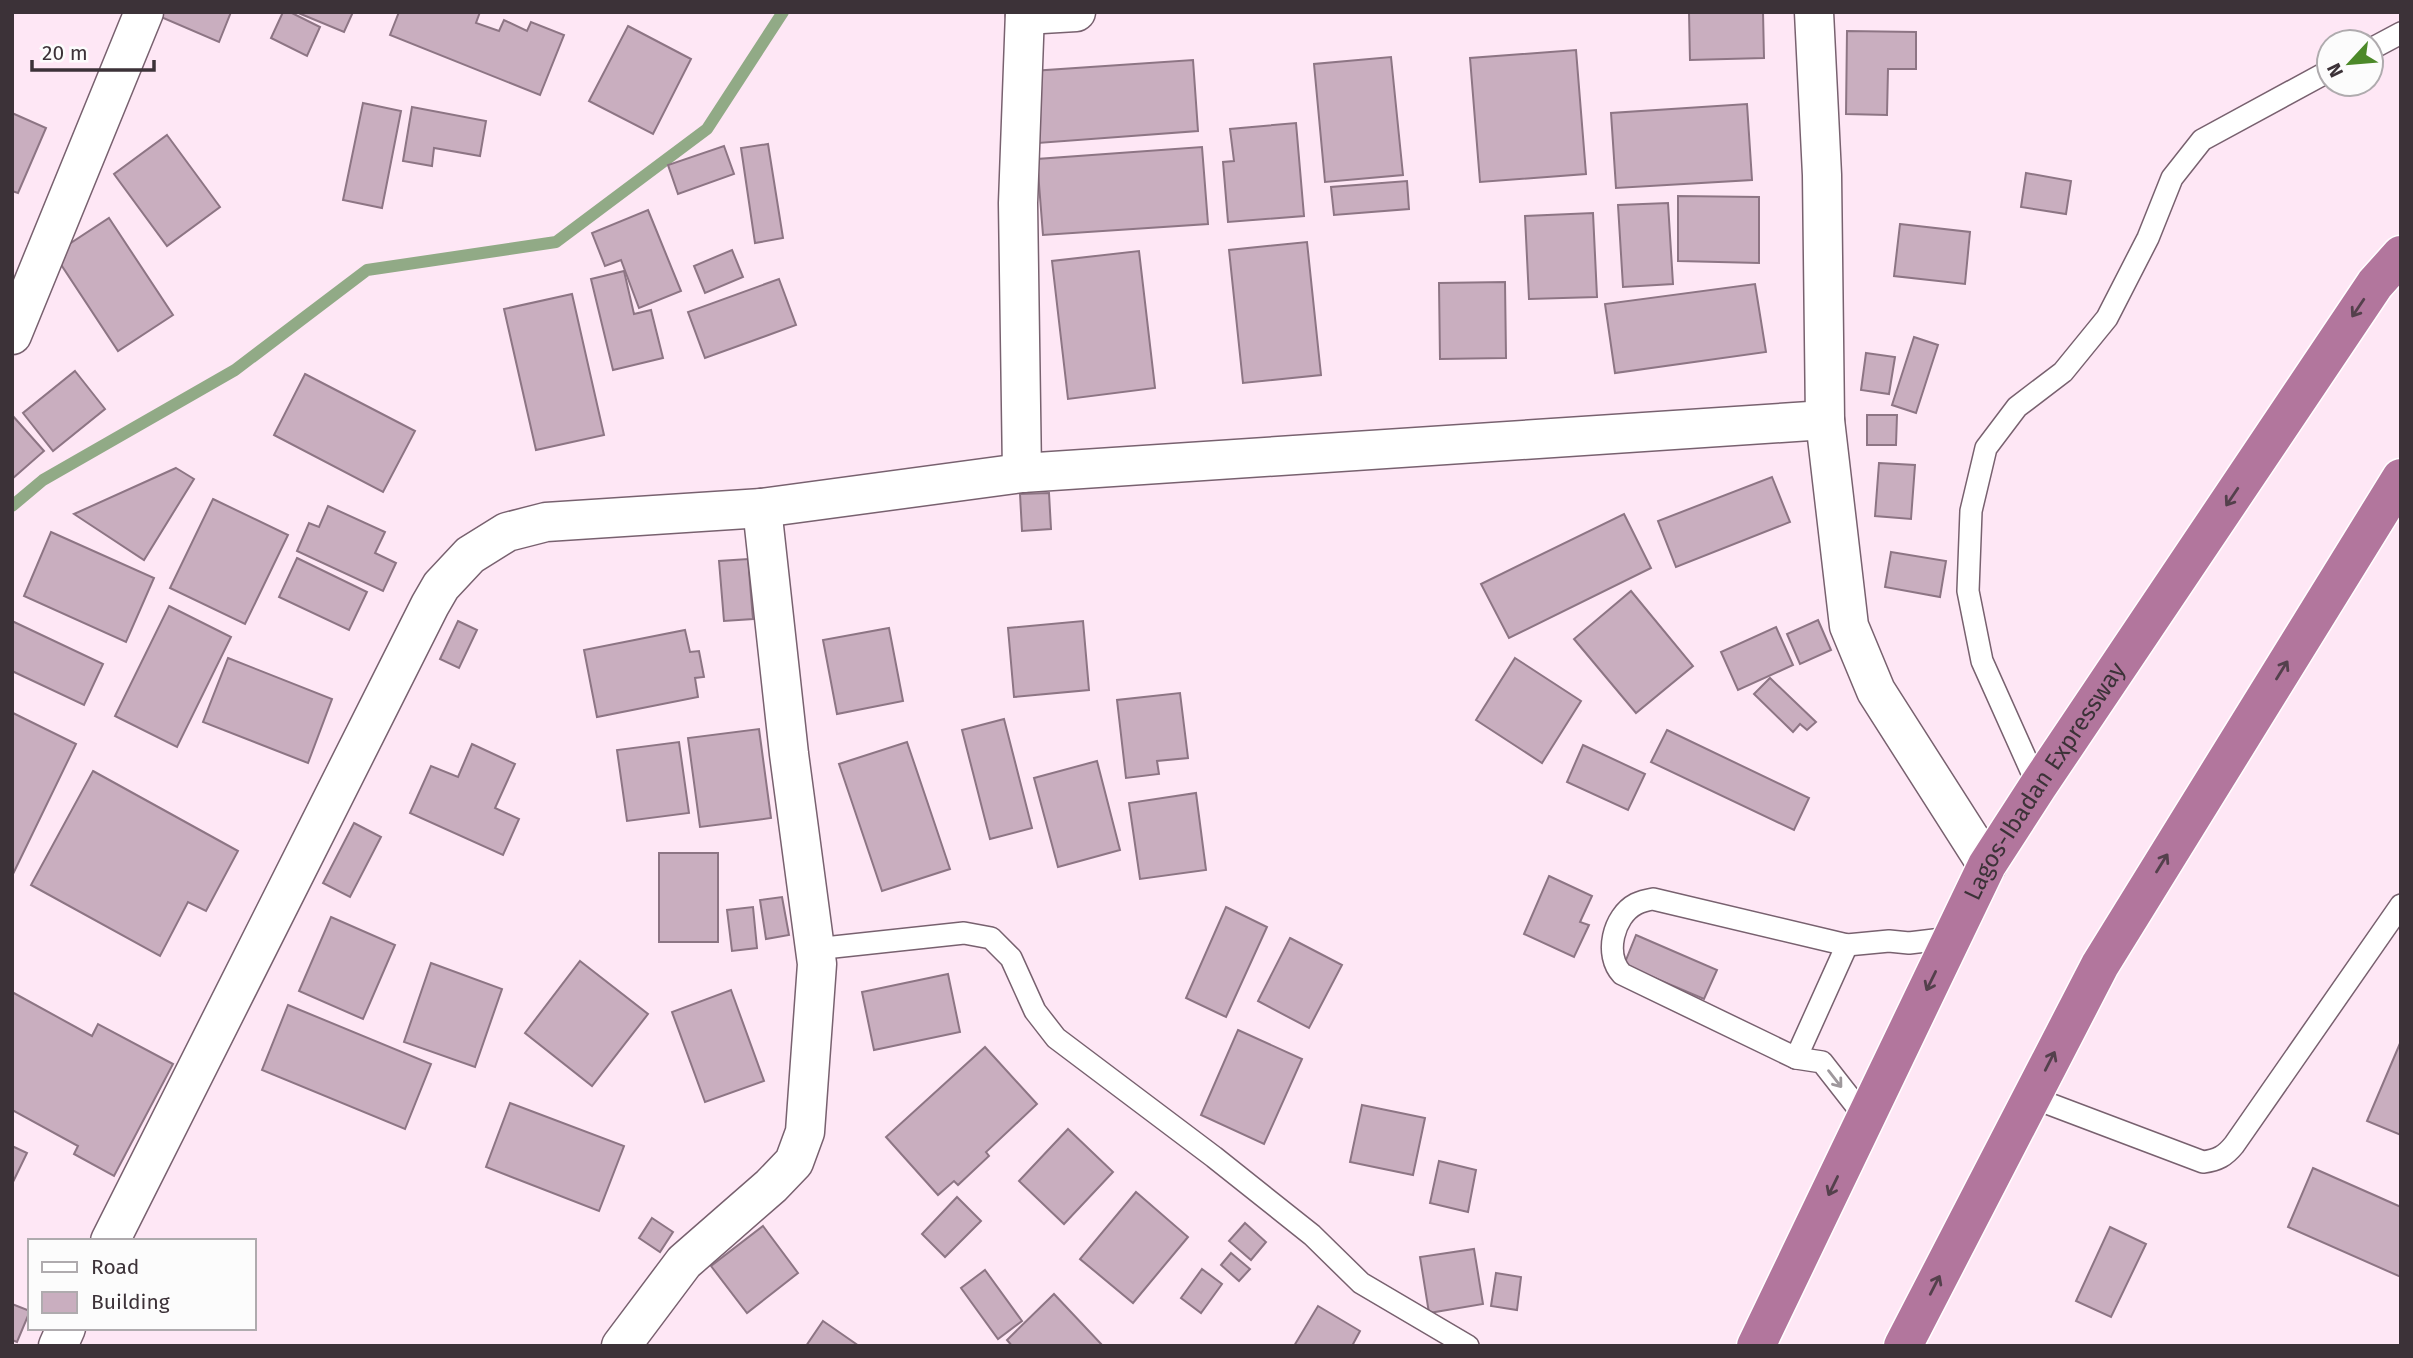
<svg xmlns="http://www.w3.org/2000/svg" width="2413" height="1358" viewBox="0 0 2413 1358" font-family="'Fira Sans',sans-serif">
	<style>
		.lines { fill: none; stroke-linecap: round; stroke-linejoin: round }
		.stream { stroke: #91aa86; stroke-width: 12 }
		.building { fill: #c9aebf; stroke: #8d7584; stroke-width: 2 }
		.lane-casing { stroke: #78616f; stroke-width: 24 }
		.street-casing { stroke: #78616f; stroke-width: 41 }
		.highway-casing { stroke: #fff; stroke-width: 41 }
		.lane { stroke: #fff; stroke-width: 21 }
		.street { stroke: #fff; stroke-width: 38 }
		.highway { stroke: #b2769d; stroke-width: 38 }
		.oneway { stroke: #54404c }
		.oneway2 { stroke: #9e989c }
		.labels { text-anchor: middle; dominant-baseline: central; stroke-width: 6; stroke-linejoin: round; paint-order: stroke }
		.street-label { font-size: 24px; fill: #3c3238; stroke: #fcfcfc }
	</style>
	<rect width="100%" height="100%" fill="#fee7f5"/>
	<g class="lines">
		<path class="stream" d="M 12,506 L 43,480 L 235,370 L 367,270 L 556,242 L 707,129 L 783,12"/>
	</g>
	<g class="building">
		<path d="M 155,12 L 231,12 L 219,42 L 154,14 Z"/>
		<path d="M 283,12 L 290,12 L 320,27 L 307,56 L 271,38 Z"/>
		<path d="M 296,12 L 353,12 L 344,32 Z"/>
		<path d="M 399,12 L 480,12 L 476,23 L 499,31 L 504,20 L 527,31 L 531,22 L 564,35 L 540,95 L 390,35 Z"/>
		<path d="M 1689,12 L 1763,12 L 1764,58 L 1690,60 Z"/>
		<path d="M 628,26 L 691,59 L 653,134 L 589,101 Z"/>
		<path d="M 1847,31 L 1916,32 L 1916,69 L 1888,69 L 1887,115 L 1846,114 Z"/>
		<path d="M 1576,50 L 1586,174 L 1480,182 L 1470,58 Z"/>
		<path d="M 1391,57 L 1403,175 L 1325,182 L 1314,64 Z"/>
		<path d="M 1193,60 L 1198,131 L 1038,143 L 1032,71 Z"/>
		<path d="M 363,103 L 401,111 L 382,208 L 343,200 Z"/>
		<path d="M 1747,104 L 1752,180 L 1616,188 L 1611,113 Z"/>
		<path d="M 412,107 L 486,121 L 480,156 L 434,148 L 432,166 L 403,161 Z"/>
		<path d="M 12,113 L 46,128 L 18,193 L 12,191 Z"/>
		<path d="M 1296,123 L 1304,216 L 1228,222 L 1223,162 L 1234,161 L 1230,129 Z"/>
		<path d="M 167,135 L 220,207 L 167,246 L 114,174 Z"/>
		<path d="M 768,144 L 783,238 L 755,243 L 741,148 Z"/>
		<path d="M 724,146 L 734,174 L 678,194 L 668,165 Z"/>
		<path d="M 1202,147 L 1208,224 L 1043,235 L 1037,159 Z"/>
		<path d="M 2026,173 L 2071,181 L 2066,214 L 2021,207 Z"/>
		<path d="M 1407,181 L 1409,209 L 1334,215 L 1331,187 Z"/>
		<path d="M 1678,196 L 1759,197 L 1759,263 L 1678,261 Z"/>
		<path d="M 1668,203 L 1673,284 L 1623,287 L 1618,205 Z"/>
		<path d="M 648,210 L 681,291 L 639,308 L 621,260 L 605,266 L 592,233 Z"/>
		<path d="M 1593,213 L 1597,297 L 1529,299 L 1525,216 Z"/>
		<path d="M 109,218 L 173,315 L 118,351 L 54,254 Z"/>
		<path d="M 1900,224 L 1970,232 L 1965,284 L 1894,276 Z"/>
		<path d="M 1307,242 L 1321,375 L 1243,383 L 1229,250 Z"/>
		<path d="M 732,250 L 743,277 L 705,293 L 694,266 Z"/>
		<path d="M 1139,251 L 1155,388 L 1068,399 L 1052,261 Z"/>
		<path d="M 624,271 L 634,314 L 651,310 L 663,358 L 613,370 L 591,279 Z"/>
		<path d="M 779,279 L 796,325 L 705,358 L 688,312 Z"/>
		<path d="M 1505,282 L 1506,358 L 1440,359 L 1439,283 Z"/>
		<path d="M 1755,284 L 1766,352 L 1615,373 L 1605,304 Z"/>
		<path d="M 572,294 L 604,435 L 536,450 L 504,309 Z"/>
		<path d="M 1914,337 L 1938,345 L 1916,413 L 1892,405 Z"/>
		<path d="M 1866,353 L 1895,357 L 1889,394 L 1861,390 Z"/>
		<path d="M 75,371 L 105,409 L 53,451 L 23,413 Z"/>
		<path d="M 305,374 L 415,431 L 383,492 L 274,435 Z"/>
		<path d="M 12,415 L 44,451 L 12,479 Z"/>
		<path d="M 1867,415 L 1897,415 L 1896,445 L 1867,445 Z"/>
		<path d="M 1879,463 L 1915,465 L 1911,519 L 1875,516 Z"/>
		<path d="M 176,468 L 194,479 L 144,560 L 74,514 Z"/>
		<path d="M 1772,477 L 1790,522 L 1676,567 L 1658,521 Z"/>
		<path d="M 1049,493 L 1051,529 L 1022,531 L 1020,494 Z"/>
		<path d="M 213,499 L 288,535 L 245,624 L 170,588 Z"/>
		<path d="M 328,506 L 385,532 L 375,553 L 396,563 L 383,591 L 297,551 L 309,523 L 319,527 Z"/>
		<path d="M 1624,514 L 1651,568 L 1509,638 L 1481,584 Z"/>
		<path d="M 51,532 L 154,578 L 126,642 L 24,596 Z"/>
		<path d="M 1891,552 L 1946,561 L 1940,597 L 1885,587 Z"/>
		<path d="M 297,558 L 367,592 L 349,630 L 279,597 Z"/>
		<path d="M 748,559 L 753,619 L 724,621 L 719,561 Z"/>
		<path d="M 1631,591 L 1693,666 L 1636,713 L 1574,639 Z"/>
		<path d="M 169,606 L 231,637 L 177,747 L 115,716 Z"/>
		<path d="M 1818,620 L 1831,650 L 1800,664 L 1787,634 Z"/>
		<path d="M 12,621 L 103,664 L 84,705 L 12,671 Z"/>
		<path d="M 458,621 L 477,630 L 459,668 L 440,659 Z"/>
		<path d="M 1083,621 L 1089,690 L 1014,697 L 1008,628 Z"/>
		<path d="M 1776,627 L 1793,665 L 1738,690 L 1721,652 Z"/>
		<path d="M 889,628 L 903,701 L 837,714 L 823,640 Z"/>
		<path d="M 685,630 L 690,652 L 699,651 L 704,677 L 695,678 L 698,697 L 597,717 L 584,650 Z"/>
		<path d="M 228,658 L 332,699 L 308,763 L 203,722 Z"/>
		<path d="M 1515,658 L 1581,701 L 1542,763 L 1476,720 Z"/>
		<path d="M 1770,678 L 1816,722 L 1807,730 L 1800,724 L 1793,732 L 1754,694 Z"/>
		<path d="M 1180,693 L 1188,758 L 1157,761 L 1159,774 L 1126,778 L 1117,700 Z"/>
		<path d="M 13,713 L 76,744 L 12,876 L 12,715 Z"/>
		<path d="M 1004,719 L 1032,828 L 990,839 L 962,730 Z"/>
		<path d="M 759,729 L 771,818 L 700,827 L 688,738 Z"/>
		<path d="M 1667,730 L 1809,798 L 1794,830 L 1651,762 Z"/>
		<path d="M 679,742 L 689,813 L 627,821 L 617,750 Z"/>
		<path d="M 907,742 L 950,869 L 882,891 L 839,764 Z"/>
		<path d="M 472,744 L 515,764 L 495,808 L 519,819 L 503,855 L 410,813 L 431,766 L 458,777 Z"/>
		<path d="M 1583,745 L 1645,774 L 1628,810 L 1567,782 Z"/>
		<path d="M 1097,761 L 1120,850 L 1058,867 L 1034,778 Z"/>
		<path d="M 93,771 L 238,851 L 206,911 L 188,902 L 160,956 L 31,885 Z"/>
		<path d="M 1196,793 L 1206,870 L 1140,879 L 1129,803 Z"/>
		<path d="M 354,823 L 381,837 L 350,897 L 323,883 Z"/>
		<rect x="659" y="853" width="59" height="89"/>
		<path d="M 1549,876 L 1592,896 L 1580,922 L 1589,925 L 1574,957 L 1524,934 Z"/>
		<path d="M 782,897 L 789,935 L 766,939 L 760,900 Z"/>
		<path d="M 753,907 L 757,948 L 732,951 L 727,910 Z"/>
		<path d="M 1226,907 L 1267,927 L 1226,1017 L 1186,998 Z"/>
		<path d="M 331,917 L 395,945 L 363,1019 L 299,991 Z"/>
		<path d="M 1636,935 L 1717,970 L 1704,999 L 1624,965 Z"/>
		<path d="M 1290,938 L 1342,965 L 1309,1028 L 1258,1001 Z"/>
		<path d="M 580,961 L 648,1014 L 592,1086 L 525,1033 Z"/>
		<path d="M 431,963 L 502,989 L 475,1067 L 404,1042 Z"/>
		<path d="M 948,974 L 960,1032 L 874,1050 L 862,992 Z"/>
		<path d="M 731,990 L 764,1081 L 705,1102 L 672,1012 Z"/>
		<path d="M 12,992 L 92,1036 L 98,1024 L 173,1064 L 114,1176 L 74,1154 L 78,1146 L 12,1110 Z"/>
		<path d="M 288,1005 L 431,1064 L 405,1129 L 262,1070 Z"/>
		<path d="M 1238,1030 L 1302,1059 L 1264,1144 L 1201,1115 Z"/>
		<path d="M 2401,1041 L 2401,1135 L 2367,1121 Z"/>
		<path d="M 985,1047 L 1037,1104 L 986,1152 L 989,1156 L 958,1185 L 954,1181 L 938,1195 L 886,1137 Z"/>
		<path d="M 510,1103 L 624,1146 L 599,1211 L 486,1167 Z"/>
		<path d="M 1362,1105 L 1425,1118 L 1413,1175 L 1350,1162 Z"/>
		<path d="M 1068,1129 L 1113,1172 L 1064,1224 L 1019,1181 Z"/>
		<path d="M 12,1146 L 27,1153 L 12,1184 Z"/>
		<path d="M 1439,1161 L 1476,1170 L 1468,1212 L 1430,1203 Z"/>
		<path d="M 2313,1168 L 2401,1207 L 2401,1277 L 2288,1227 Z"/>
		<path d="M 1136,1192 L 1188,1237 L 1133,1303 L 1080,1259 Z"/>
		<path d="M 957,1197 L 981,1221 L 945,1257 L 922,1234 Z"/>
		<path d="M 652,1218 L 673,1232 L 660,1252 L 639,1238 Z"/>
		<path d="M 1245,1223 L 1266,1242 L 1251,1260 L 1229,1241 Z"/>
		<path d="M 763,1226 L 798,1273 L 747,1313 L 711,1266 Z"/>
		<path d="M 2110,1227 L 2146,1244 L 2111,1317 L 2076,1301 Z"/>
		<path d="M 1474,1249 L 1483,1304 L 1429,1313 L 1420,1257 Z"/>
		<path d="M 1231,1253 L 1250,1269 L 1239,1281 L 1221,1265 Z"/>
		<path d="M 1202,1269 L 1222,1284 L 1201,1313 L 1181,1298 Z"/>
		<path d="M 985,1270 L 1022,1321 L 998,1339 L 961,1288 Z"/>
		<path d="M 1496,1273 L 1521,1277 L 1517,1310 L 1491,1306 Z"/>
		<path d="M 1054,1294 L 1103,1346 L 1012,1346 L 1007,1340 Z"/>
		<path d="M 12,1304 L 30,1311 L 17,1342 L 12,1340 Z"/>
		<path d="M 1318,1306 L 1360,1331 L 1352,1346 L 1294,1346 Z"/>
		<path d="M 823,1321 L 859,1346 L 806,1346 Z"/>
	</g>
	<g class="lines">
		<defs>
			<g id="lane">
				<path d="M 2371,49 L 2401,33"/>
				<path d="M 2038,786 L 1982,661 L 1968,591 L 1971,511 L 1986,448 L 2017,407 L 2063,372 L 2107,318 L 2148,238 L 2172,178 L 2202,140 L 2329,71"/>
				<path d="M 815,949 L 964,933 L 991,938 L 1011,958 L 1035,1011 L 1056,1038 L 1214,1157 L 1312,1235 L 1361,1283 L 1468,1346"/>
				<path d="M 1796,1058 L 1847,945"/>
				<path d="M 2031,1097 L 2203,1162 C 2218,1160 2225,1156 2234,1145 L 2401,905"/>
				<path d="M 1865,1117 L 1822,1062 L 1796,1058 L 1622,974 C 1604,955 1613,916 1636,904 C 1642,901 1647,900 1653,899 L 1847,945 L 1889,941 L 1909,943 L 1951,938"/>
			</g>
			<g id="street">
				<path d="M 1814,12 L 1822,175 L 1825,420 L 1849,626 L 1876,691 L 1987,865"/>
				<path d="M 1025,15 L 1076,12"/>
				<path d="M 12,335 L 144,12"/>
				<path d="M 1022,473 L 1018,203 L 1025,12"/>
				<path d="M 110,1241 L 430,605 L 441,586 L 470,555 L 507,532 L 546,522 L 762,508 L 1022,473 L 1825,420"/>
				<path d="M 58,1346 L 66,1328"/>
				<path d="M 621,1346 L 684,1262 L 771,1186 L 794,1162 L 805,1132 L 817,964 L 789,754 L 762,508"/>
			</g>
			<g id="highway">
				<path id="s1" d="M 1756,1346 L 1987,865 L 2038,786 L 2375,284 L 2401,255"/>
				<path d="M 1903,1346 L 2100,965 L 2401,478"/>
			</g>
		</defs>
		<use href="#lane" class="lane-casing"/>
		<use href="#street" class="street-casing"/>
		<use href="#highway" class="highway-casing"/>
		<use href="#lane" class="lane"/>
		<use href="#street" class="street"/>
		<use href="#highway" class="highway"/>
	</g>
	<defs><path id="oneway-shaft" d="M-6 0H5M1.5-3L5.5 0L1.5 3" fill="none" stroke-width="1.6" stroke-linecap="round" stroke-linejoin="round" transform="scale(1.75)"/></defs>
	<g class="oneway">
		<use href="#oneway-shaft" transform="translate(2358 308) rotate(124)"/>
		<use href="#oneway-shaft" transform="translate(2232 497) rotate(124)"/>
		<use href="#oneway-shaft" transform="translate(2282 670) rotate(-58)"/>
		<use href="#oneway-shaft" transform="translate(2162 863) rotate(-58)"/>
		<use href="#oneway-shaft" transform="translate(1931 981) rotate(116)"/>
		<use href="#oneway-shaft" transform="translate(2050 1061) rotate(-63)"/>
		<use href="#oneway-shaft" transform="translate(1833 1186) rotate(116)"/>
		<use href="#oneway-shaft" transform="translate(1935 1285) rotate(-63)"/>
	</g>
	<use class="oneway2" href="#oneway-shaft" transform="translate(1835 1079) rotate(52)"/>
	<g class="labels">
		<g class="street-label">
			<text stroke="none"><textPath href="#s1" startOffset="635">Lagos-Ibadan Expressway</textPath></text>
		</g>
	</g>
	<rect width="2413" height="1358" fill="none" stroke="#3c3238" stroke-width="28"/>
	<rect x="28" y="1239" width="228" height="91" fill="#fcfcfc" stroke="#afabae" stroke-width="2"/>
	<rect x="42" y="1262" width="35" height="10" fill="#ffffff" stroke="#afabae" stroke-width="2"/>
	<text x="91" y="1274" font-size="21" fill="#3c3238">Road</text>
	<rect x="42" y="1292" width="35" height="21" fill="#c9aebf" stroke="#afabae" stroke-width="2"/>
	<text x="91" y="1309" font-size="21" fill="#3c3238">Building</text>
	<g transform="translate(2350 63) rotate(244)"><circle r="33" fill="#fcfcfc" stroke="#afabae" stroke-width="2"/>
	<path d="M0-5L12 26L0 18L-12 26Z" fill="#4c8929"/>
	<text y="-10" font-size="19" font-weight="bold" text-anchor="middle" fill="#3c3238">N</text>
	</g>
	<path d="M32 60v10h122v-10" fill="none" stroke="#3c3238" stroke-width="3.5"/>
	<text x="42" y="60" font-size="21" fill="#3c3238" stroke="#fcfcfc" stroke-width="5" paint-order="stroke">20 m</text>
</svg>
